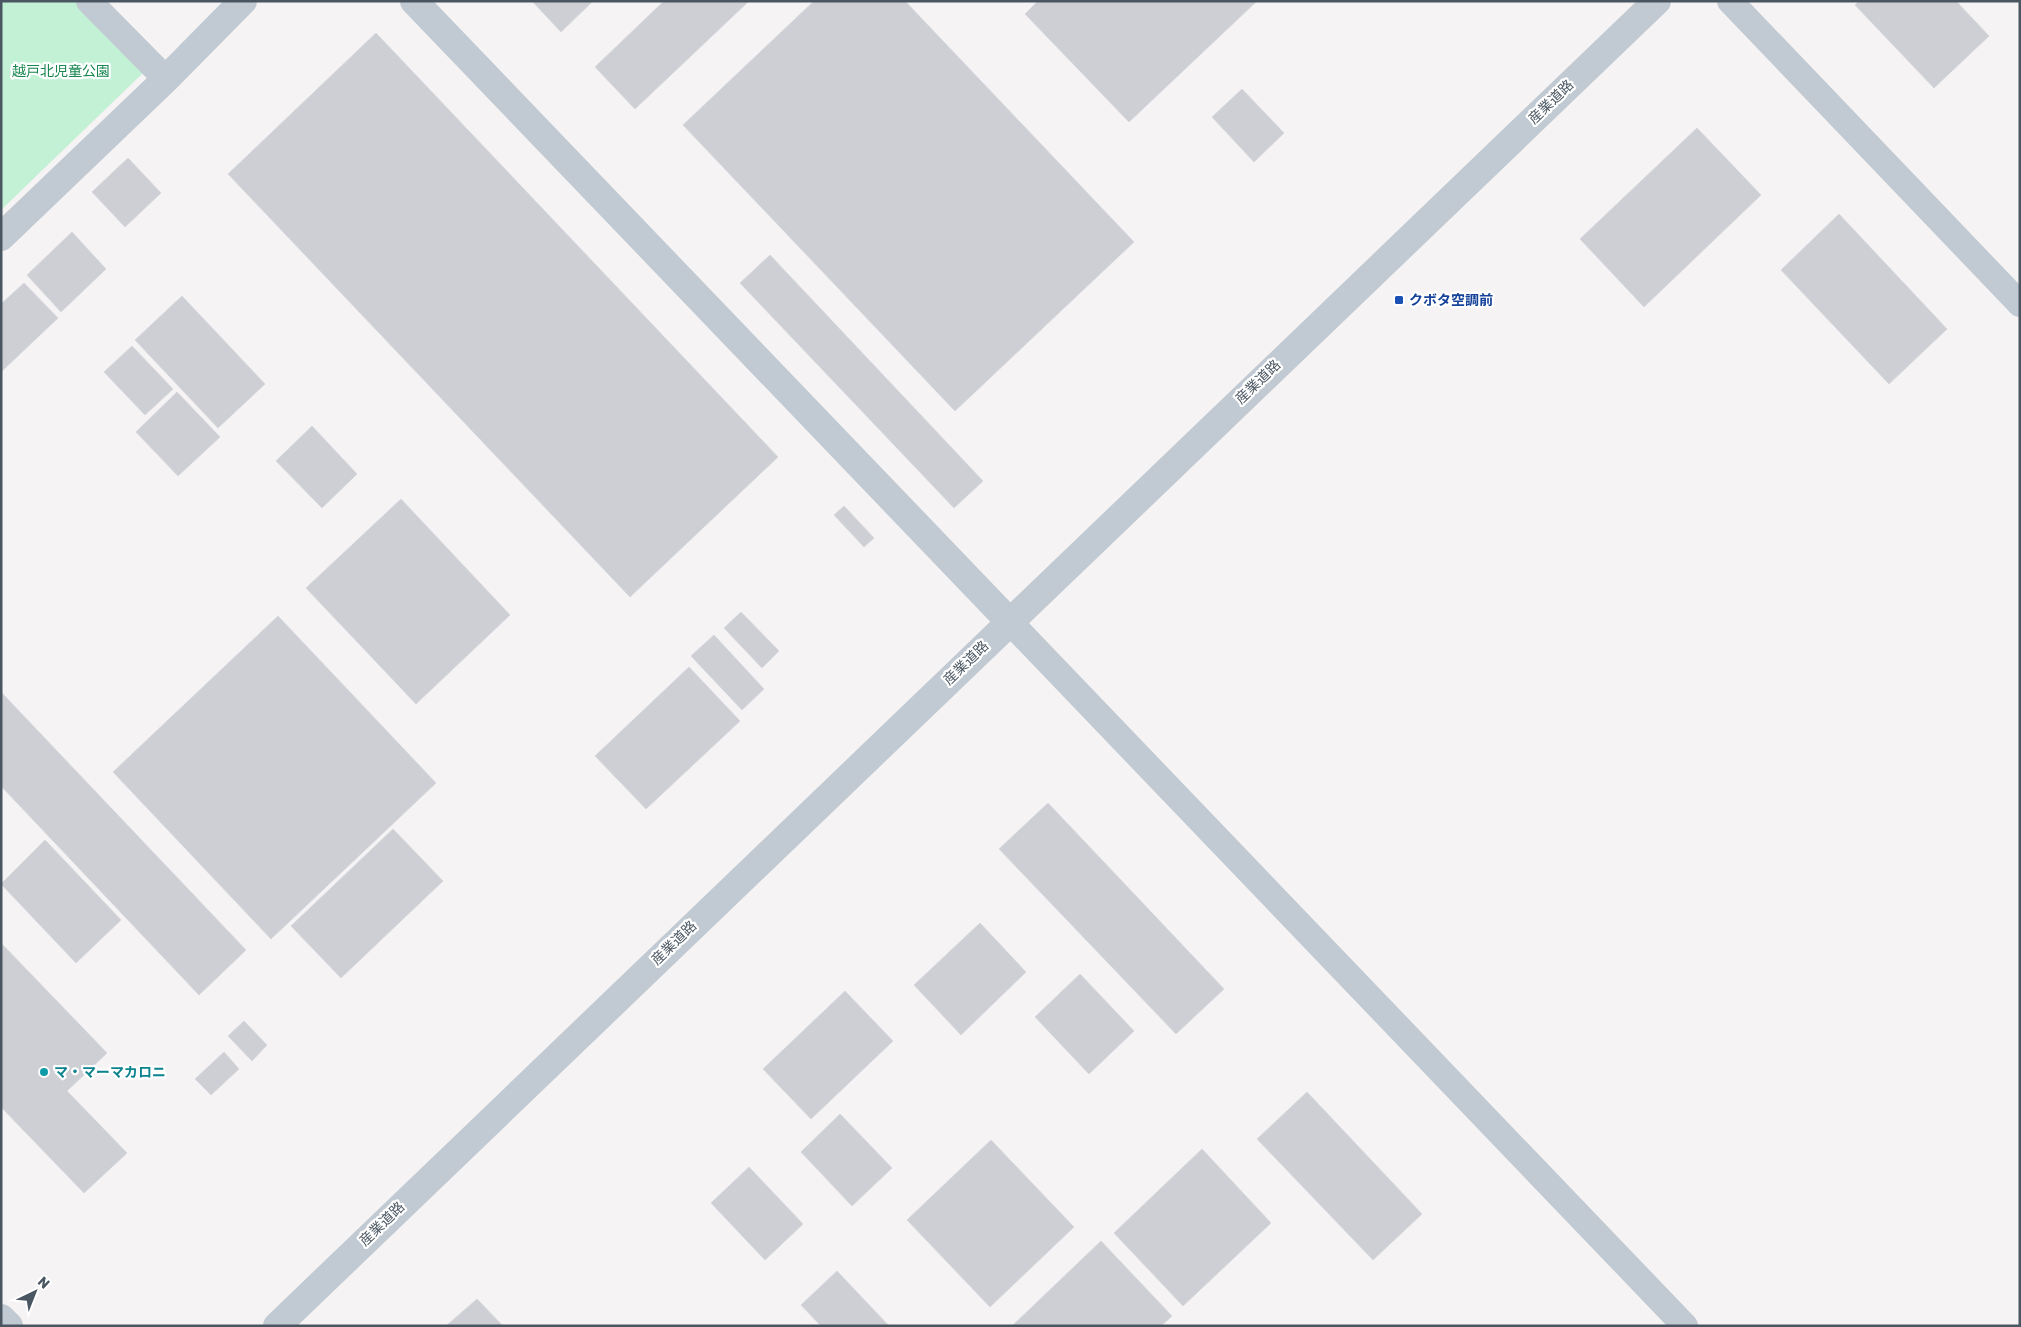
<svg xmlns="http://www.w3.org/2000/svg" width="2021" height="1327" viewBox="0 0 2021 1327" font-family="Rubik,'Noto Sans JP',sans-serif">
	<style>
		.green { fill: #c3f1d5 }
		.building { fill: #cdcfd5; stroke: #d7d9de }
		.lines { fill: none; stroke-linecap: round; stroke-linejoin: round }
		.minor { stroke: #c1cad2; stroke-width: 26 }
		.tertiary { stroke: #c1cad2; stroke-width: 28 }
		.transit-dot { fill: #1a4fb4; stroke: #fff; stroke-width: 2 }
		.culture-dot { fill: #0f9aa8; stroke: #fff; stroke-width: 2 }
		.labels { text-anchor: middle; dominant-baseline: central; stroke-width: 4.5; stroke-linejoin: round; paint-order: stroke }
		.park-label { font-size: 14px; fill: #17864f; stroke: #fff }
		.street-label { font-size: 14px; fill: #4a5661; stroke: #fff }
		.transit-label { font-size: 14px; font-weight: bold; fill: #164399; stroke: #fff; text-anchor: start }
		.culture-label { font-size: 14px; font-weight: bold; fill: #0d838f; stroke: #fff; text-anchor: start }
	</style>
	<rect width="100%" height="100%" fill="#f5f3f3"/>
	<path class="green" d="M 1,1 L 78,1 L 144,72 L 1,210 Z"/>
	<g class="building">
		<path d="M 532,1 L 593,1 L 561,32 Z"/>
		<path d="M 664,1 L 749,1 L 635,109 L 595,67 Z"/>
		<path d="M 814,1 L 905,1 L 1134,242 L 955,411 L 683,125 Z"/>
		<path d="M 1038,1 L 1257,1 L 1129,122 L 1025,14 Z"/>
		<path d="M 1859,1 L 1956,1 L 1989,36 L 1934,88 L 1855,5 Z"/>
		<path d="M 376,33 L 778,457 L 630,597 L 228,174 Z"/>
		<path d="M 1242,89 L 1284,133 L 1254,162 L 1212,117 Z"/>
		<path d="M 1697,128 L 1761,195 L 1644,307 L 1580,239 Z"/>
		<path d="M 128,158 L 161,193 L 125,227 L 92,192 Z"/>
		<path d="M 1839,214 L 1947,329 L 1889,384 L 1781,270 Z"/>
		<path d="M 72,232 L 106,269 L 61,312 L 27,275 Z"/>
		<path d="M 770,255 L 983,481 L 954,508 L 740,283 Z"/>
		<path d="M 24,283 L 58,318 L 1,372 L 1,304 Z"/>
		<path d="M 182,296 L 265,384 L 218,428 L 135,340 Z"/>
		<path d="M 132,346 L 173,389 L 145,415 L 104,372 Z"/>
		<path d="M 177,392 L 220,437 L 178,476 L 136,432 Z"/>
		<path d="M 312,426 L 357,474 L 322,508 L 276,461 Z"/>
		<path d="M 401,499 L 510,615 L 416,704 L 306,588 Z"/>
		<path d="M 844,506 L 874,538 L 864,547 L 834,515 Z"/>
		<path d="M 741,612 L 779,651 L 762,668 L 724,628 Z"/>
		<path d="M 278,616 L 436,783 L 271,939 L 113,772 Z"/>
		<path d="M 714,635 L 764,689 L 742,710 L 691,656 Z"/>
		<path d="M 689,667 L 740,721 L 646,809 L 595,756 Z"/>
		<path d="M 1,692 L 246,950 L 199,995 L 1,786 Z"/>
		<path d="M 1048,803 L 1224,989 L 1176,1034 L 999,849 Z"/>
		<path d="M 393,829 L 443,881 L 341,978 L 291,926 Z"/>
		<path d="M 45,840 L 121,920 L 76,963 L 1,884 Z"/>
		<path d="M 980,923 L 1026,972 L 961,1035 L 914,985 Z"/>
		<path d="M 1,943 L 107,1053 L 67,1091 L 127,1153 L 84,1193 L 1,1107 Z"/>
		<path d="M 1080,974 L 1134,1031 L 1089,1074 L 1035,1017 Z"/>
		<path d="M 845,991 L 893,1041 L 811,1119 L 763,1069 Z"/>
		<path d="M 244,1021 L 267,1045 L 252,1061 L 228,1036 Z"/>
		<path d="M 224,1052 L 239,1069 L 211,1095 L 195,1079 Z"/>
		<path d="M 1307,1092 L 1422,1214 L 1373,1260 L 1257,1139 Z"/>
		<path d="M 840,1114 L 892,1168 L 852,1206 L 801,1152 Z"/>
		<path d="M 991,1140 L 1074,1227 L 990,1307 L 907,1220 Z"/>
		<path d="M 1202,1149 L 1271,1223 L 1183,1306 L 1114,1233 Z"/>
		<path d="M 749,1167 L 803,1224 L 765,1260 L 711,1203 Z"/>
		<path d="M 1101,1241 L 1172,1316 L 1161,1326 L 1012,1326 Z"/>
		<path d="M 837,1271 L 889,1326 L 821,1326 L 801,1305 Z"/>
		<path d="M 477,1299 L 503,1326 L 446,1326 Z"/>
	</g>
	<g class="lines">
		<g class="minor">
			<path d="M 89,1 L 166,79"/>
			<path d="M 1730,1 L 2020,304"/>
			<path d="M 1009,621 L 1685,1326"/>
		</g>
		<g class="tertiary">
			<path d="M 414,1 L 1009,621"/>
			<path d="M 1,237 L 166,79 L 243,1"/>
			<path d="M 1,1318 L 9,1326"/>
			<path d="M 277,1326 L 1657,1"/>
		</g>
	</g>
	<rect class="transit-dot" x="1394" y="295" width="10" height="10" rx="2.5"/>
	<circle class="culture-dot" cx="44" cy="1072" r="5"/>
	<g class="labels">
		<g class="park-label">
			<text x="61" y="71">越戸北児童公園</text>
		</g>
		<g class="street-label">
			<text transform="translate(1551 102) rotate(-44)">産業道路</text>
			<text transform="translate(1258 382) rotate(-44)">産業道路</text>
			<text transform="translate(966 663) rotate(-44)">産業道路</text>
			<text transform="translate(674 943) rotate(-44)">産業道路</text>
			<text transform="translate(382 1224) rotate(-44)">産業道路</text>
		</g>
		<g class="transit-label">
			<text x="1409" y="300">クボタ空調前</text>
		</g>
		<g class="culture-label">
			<text x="54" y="1072">マ・マーマカロニ</text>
		</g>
	</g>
	<rect width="2021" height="1327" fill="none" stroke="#4a5661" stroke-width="5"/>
	<g transform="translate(35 1292) rotate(43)" stroke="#ffffff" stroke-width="4" paint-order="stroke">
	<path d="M0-4L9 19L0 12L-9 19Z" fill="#4a5661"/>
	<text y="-8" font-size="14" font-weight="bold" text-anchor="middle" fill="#4a5661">N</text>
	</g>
</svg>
